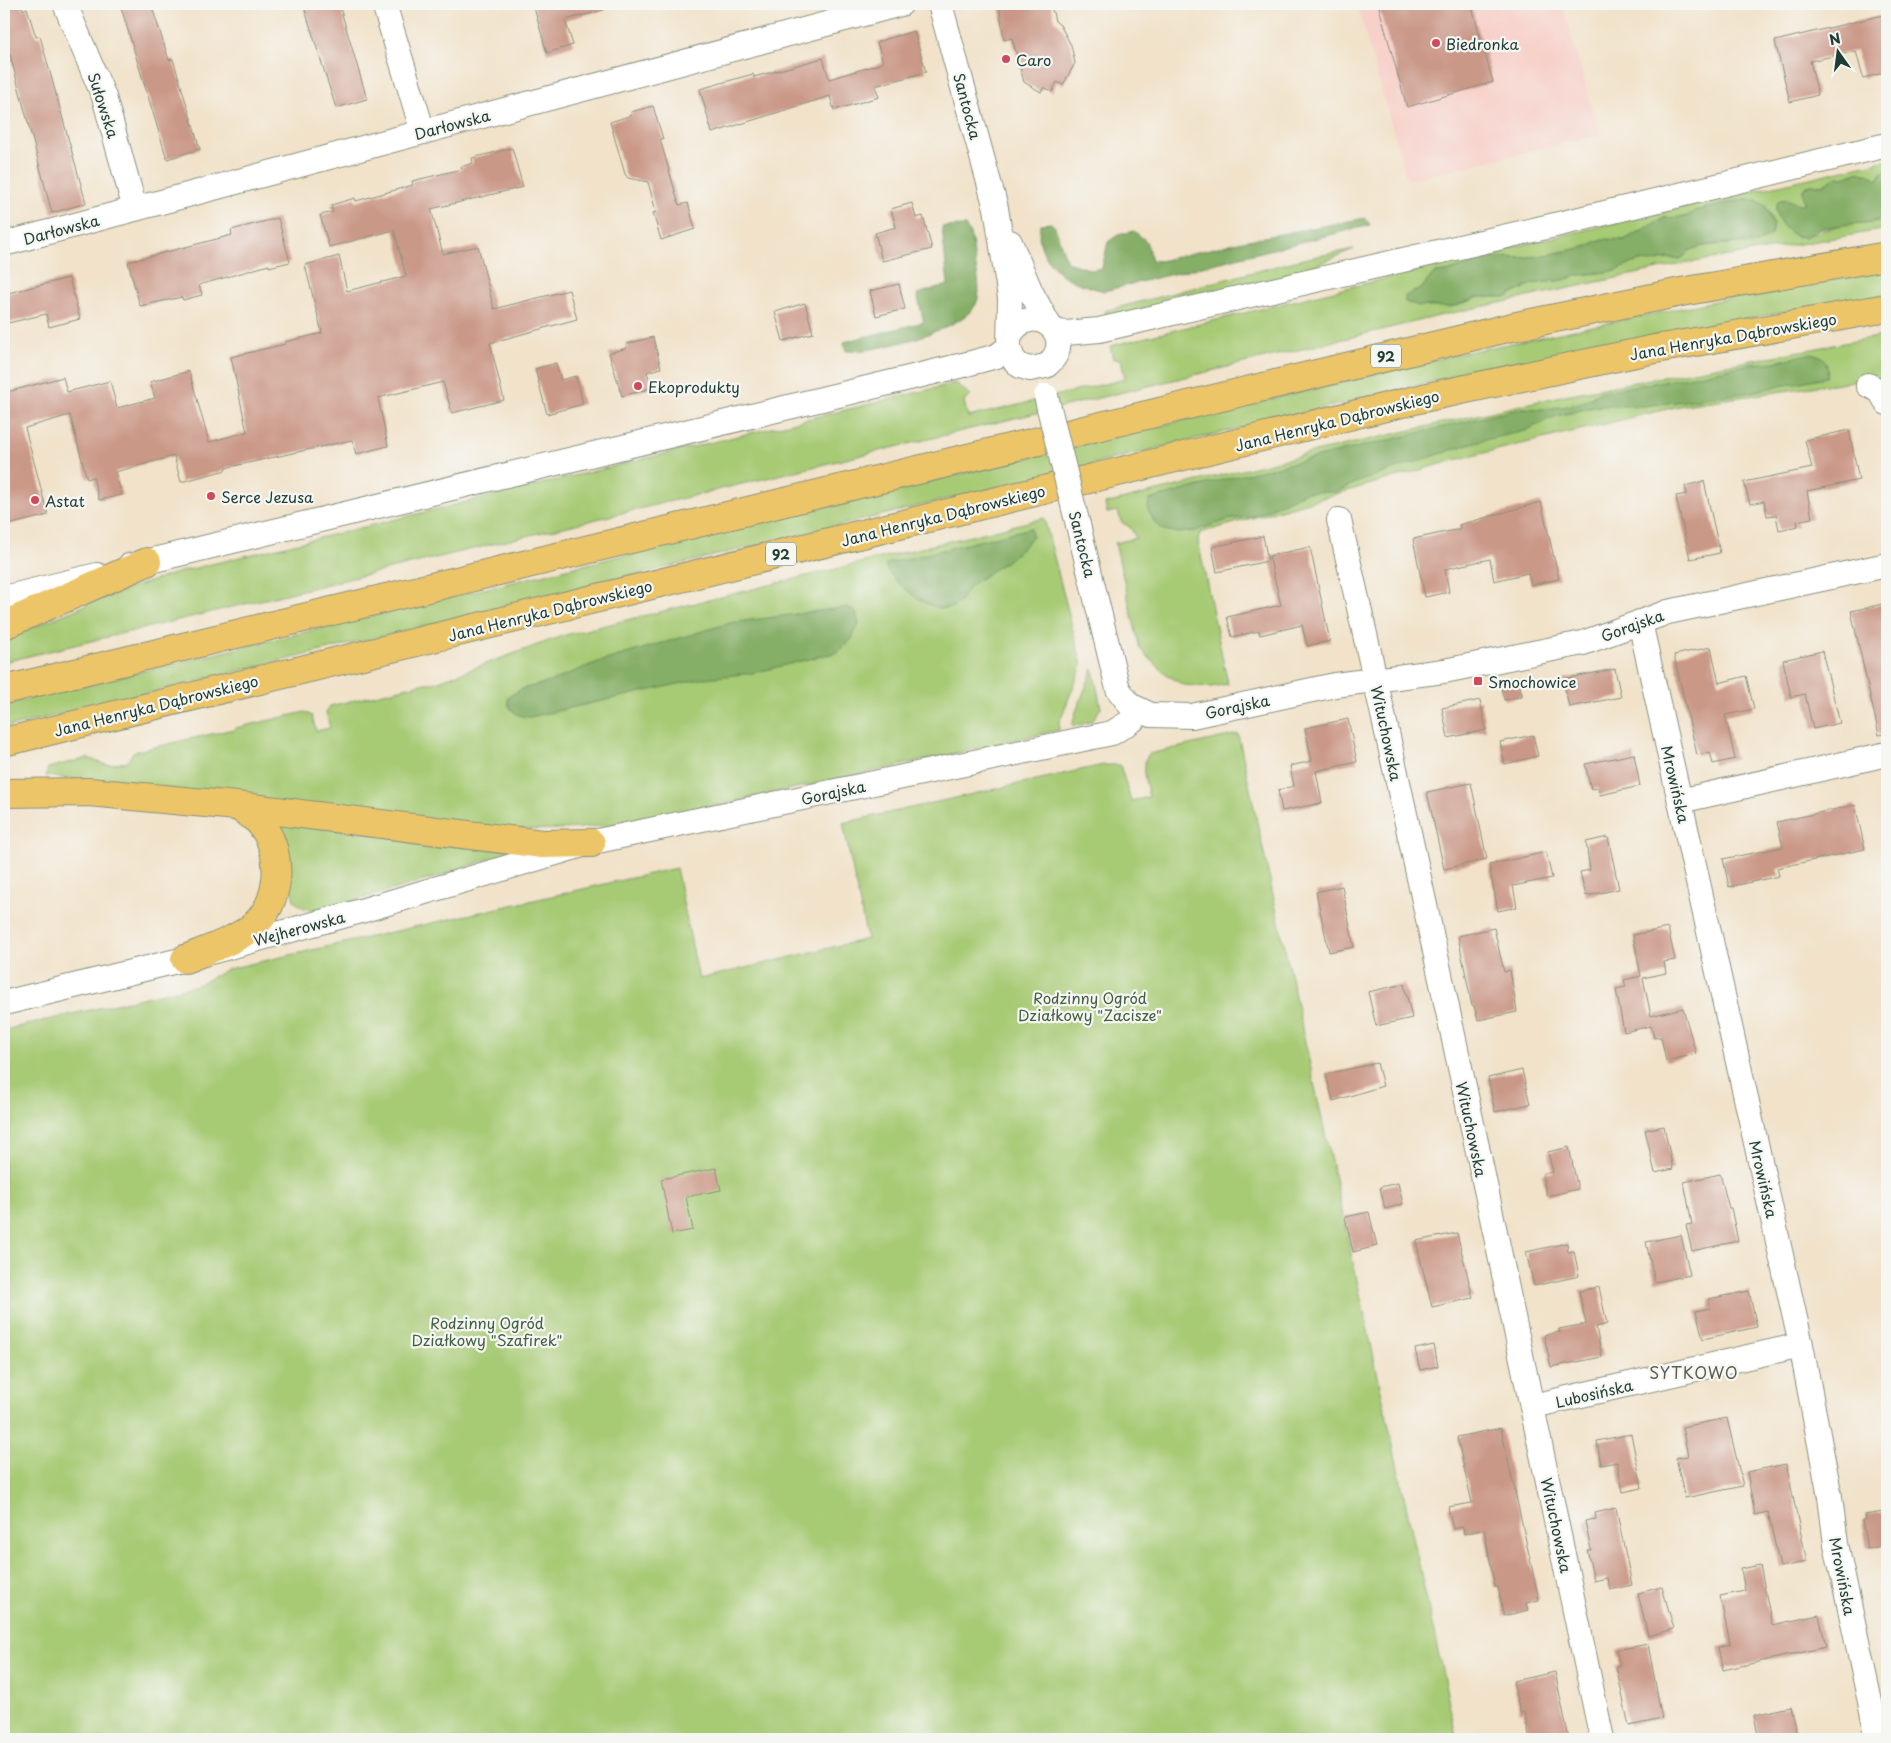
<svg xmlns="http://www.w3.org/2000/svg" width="1891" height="1743" viewBox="0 0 1891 1743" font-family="'Playpen Sans',sans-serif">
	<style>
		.built { fill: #f7d0c9 }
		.green { fill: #a7ca74; stroke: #638454; fill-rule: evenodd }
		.forest { fill: #85ae66; stroke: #52764d }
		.building { fill: #ca9887 }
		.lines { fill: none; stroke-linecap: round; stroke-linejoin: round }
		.street-casing { stroke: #88907e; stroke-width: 26 }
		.primary-casing { stroke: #88907e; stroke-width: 30 }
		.street { stroke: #fff; stroke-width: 24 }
		.primary { stroke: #edc569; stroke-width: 28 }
		.street-bridge-casing { stroke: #88907e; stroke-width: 26; stroke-linecap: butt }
		.street-bridge { stroke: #fff; stroke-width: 24 }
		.poi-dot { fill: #d1495b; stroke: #f6f6f2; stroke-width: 2 }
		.labels { text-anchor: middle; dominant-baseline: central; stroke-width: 4.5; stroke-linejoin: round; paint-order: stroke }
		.shield { fill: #f6f6f2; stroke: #60746d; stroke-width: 1 }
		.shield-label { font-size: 14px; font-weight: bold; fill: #1f3d34 }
		.poi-label { font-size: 15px; fill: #1f3d34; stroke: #f6f6f2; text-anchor: start }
		.street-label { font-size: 15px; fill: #1f3d34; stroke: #f6f6f2 }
		.park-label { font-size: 15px; fill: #416044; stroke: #f6f6f2 }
		.neighbourhood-label { font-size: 16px; letter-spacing: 1px; fill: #5b5d51; stroke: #f6f6f2 }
	</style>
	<rect width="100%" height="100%" fill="#f6f6f2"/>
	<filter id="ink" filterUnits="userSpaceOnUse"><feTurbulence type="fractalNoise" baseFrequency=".02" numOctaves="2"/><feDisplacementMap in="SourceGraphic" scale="10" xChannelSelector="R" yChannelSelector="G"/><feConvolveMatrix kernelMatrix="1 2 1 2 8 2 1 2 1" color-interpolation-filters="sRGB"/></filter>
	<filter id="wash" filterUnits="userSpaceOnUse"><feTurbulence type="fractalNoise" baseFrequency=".0096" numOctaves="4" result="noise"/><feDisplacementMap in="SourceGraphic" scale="20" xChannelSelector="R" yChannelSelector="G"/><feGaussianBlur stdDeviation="1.12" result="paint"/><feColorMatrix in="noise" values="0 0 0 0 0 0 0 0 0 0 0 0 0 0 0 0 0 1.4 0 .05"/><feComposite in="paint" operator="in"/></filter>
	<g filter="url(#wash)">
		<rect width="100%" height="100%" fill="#f1e2c9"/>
		<path class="built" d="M 1357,4 L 1562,4 L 1600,135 L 1407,180 Z"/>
		<g class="green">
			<path d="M 1887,160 L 1887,170 L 1878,180 L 1870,174 L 1854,173 L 1844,177 L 1838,176 L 1821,185 L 1811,184 L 1803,189 L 1804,204 L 1801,205 L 1782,199 L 1775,209 C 1779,220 1786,232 1797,236 C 1804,238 1829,228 1838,226 C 1854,221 1872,226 1887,217 L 1887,229 L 1682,264 L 1443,315 L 4,662 L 4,639 L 115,593 L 183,571 L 956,383 L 971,396 L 964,401 L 968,417 L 1125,379 L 1121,359 L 1113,359 L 1110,346 L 1542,240 ZM 1746,199 C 1765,201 1778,218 1770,236 L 1743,243 L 1702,246 L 1693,248 L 1685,256 L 1675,259 L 1638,261 L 1615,271 L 1579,275 L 1563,280 L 1532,284 L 1507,297 L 1479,297 L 1457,306 L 1427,307 L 1411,293 L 1421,289 L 1434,273 L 1447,272 L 1491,257 L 1522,258 L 1546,255 L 1585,247 L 1602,239 L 1624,240 L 1664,218 L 1684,217 L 1690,215 L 1694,211 Z"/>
			<path d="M 1354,249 L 1290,276 L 1107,321 L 1105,311 L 1303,259 Z"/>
			<path d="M 1887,271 L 1887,294 L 1666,333 L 1439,380 L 4,728 L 4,705 L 73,688 L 1454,355 L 1734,297 Z"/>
			<path d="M 1887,335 L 1887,391 L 1865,381 L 1854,381 L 1684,405 L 1455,460 L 1200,533 L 1198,541 L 1228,684 L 1211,687 L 1183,685 L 1166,674 L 1140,649 L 1115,543 L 1136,538 L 1130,527 L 1121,522 L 1118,511 L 1107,513 L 1105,504 L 1315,452 L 1565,395 Z"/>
			<path d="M 1044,518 L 1082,665 L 1059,723 L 1059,730 C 967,751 875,771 782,791 C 692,811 602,834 510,829 L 46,776 L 48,768 L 88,758 L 106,765 L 127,762 L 133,752 L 229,730 L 233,731 L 236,728 L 305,712 L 312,716 L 316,731 L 330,728 L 326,712 L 330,706 L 425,683 L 433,683 L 565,635 Z"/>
			<path d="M 1093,669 L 1101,708 L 1092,721 L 1072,727 L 1075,714 Z"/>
			<path d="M 1238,734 L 1457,1739 L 4,1739 L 4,1030 L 197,985 L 228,969 L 676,868 L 699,979 L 867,939 L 843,823 L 1103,765 L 1120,765 L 1131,801 L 1149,797 C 1146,782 1139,767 1149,754 Z"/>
			<path d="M 274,823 L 517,849 L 444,875 L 326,909 C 313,910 303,911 294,900 Z"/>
		</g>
		<g class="forest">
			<path d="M 1887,170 L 1887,217 L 1885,219 C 1863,225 1840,223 1817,230 C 1812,232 1809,237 1803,237 C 1788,237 1771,216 1778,202 L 1786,199 L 1799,204 L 1804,204 L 1803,189 L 1811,184 L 1822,185 L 1838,176 L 1844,177 L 1860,172 L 1870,174 L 1878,180 L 1882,172 Z"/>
			<path d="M 1746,199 L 1756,200 L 1766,206 L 1773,225 L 1770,236 L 1756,244 L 1733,243 L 1702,246 L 1688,251 L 1681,259 L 1669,258 L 1652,262 L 1638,261 L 1615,271 L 1579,275 L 1563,280 L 1532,284 L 1507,297 L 1479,297 L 1451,307 L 1419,306 L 1405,302 L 1405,296 L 1421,289 L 1434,273 L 1447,272 L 1491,257 L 1522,258 L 1546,255 L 1585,247 L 1602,239 L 1624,240 L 1664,218 L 1684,217 L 1690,215 L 1694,211 Z"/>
			<path d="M 1365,218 L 1370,225 L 1104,291 C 1079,284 1061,280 1046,257 C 1040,246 1037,236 1041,224 L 1051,223 L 1055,227 L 1067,262 L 1092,270 L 1102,268 L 1108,242 L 1118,235 L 1134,231 L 1146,241 L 1152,260 L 1160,261 L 1243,241 Z"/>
			<path d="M 965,226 C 973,234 973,251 975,262 C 977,274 982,293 976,304 C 964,330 873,353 846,351 L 844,342 L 924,322 L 917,294 L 948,285 L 942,227 Z"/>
			<path d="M 1812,353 C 1824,355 1831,365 1826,377 L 1745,393 L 1645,406 L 1600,406 L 1585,409 L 1554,417 L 1525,431 L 1475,442 L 1360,481 L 1336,492 L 1306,492 L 1255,516 L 1228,520 L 1195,531 L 1179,533 L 1164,530 L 1155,523 L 1148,510 L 1149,500 L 1221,480 L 1523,408 L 1543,409 L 1568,406 L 1585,401 L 1602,391 L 1689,377 L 1749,364 L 1774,362 Z"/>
			<path d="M 1031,528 L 1032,537 C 1017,557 995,568 975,582 C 965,588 964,599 956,605 C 936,620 896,584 886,568 L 886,564 Z"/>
			<path d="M 848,607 L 856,613 L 859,624 L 852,639 L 838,652 L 753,673 L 705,678 L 530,717 C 518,717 507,711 508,697 L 522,689 L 549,682 L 595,663 L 730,623 Z"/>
		</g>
		<g id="blocks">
			<g class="building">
				<path d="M 4,4 L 22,4 L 23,10 L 27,8 L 36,37 L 40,36 L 86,203 L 52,213 L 4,32 Z"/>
				<path d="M 120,4 L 151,4 L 169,60 L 173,59 L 200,149 L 167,159 Z"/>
				<path d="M 303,4 L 339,4 L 367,99 L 336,108 Z"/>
				<path d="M 533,4 L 603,4 L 604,10 L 565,20 L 573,45 L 547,53 Z"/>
				<path d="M 999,4 L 1051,4 L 1055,21 L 1060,25 L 1071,45 L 1075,63 L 1063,85 L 1057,82 L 1052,92 L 1044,87 L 1041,92 L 1024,82 L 1012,38 L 1004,40 Z"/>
				<path d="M 1378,4 L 1471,4 L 1493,82 L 1407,107 Z"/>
				<path d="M 1887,14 L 1887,72 L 1863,78 L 1856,51 L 1810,61 L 1818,95 L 1790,102 L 1775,41 Z"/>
				<path d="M 914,31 L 926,72 L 875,86 L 879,97 L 834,110 L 830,96 L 712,133 L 700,89 L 753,74 L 754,77 L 823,58 L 829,79 L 883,63 L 877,42 Z"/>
				<path d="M 653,106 L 663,139 L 660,139 L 679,205 L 688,203 L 695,229 L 661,240 L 653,213 L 656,212 L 648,182 L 628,178 L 625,174 L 610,122 L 632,115 L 631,112 Z"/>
				<path d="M 512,148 L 523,187 L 431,209 L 443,254 L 478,246 L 494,309 L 569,290 L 577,319 L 490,343 L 504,400 L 452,413 L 443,382 L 378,398 L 388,446 L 356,454 L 352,440 L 225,468 L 226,470 L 181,482 L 174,456 L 115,472 L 122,495 L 99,500 L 93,477 L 87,479 L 70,415 L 25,428 L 48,515 L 4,526 L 4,393 L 63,377 L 67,392 L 110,381 L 117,408 L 155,398 L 150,382 L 189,371 L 209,442 L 247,432 L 231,357 L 285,344 L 285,342 L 322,333 L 305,265 L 339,256 L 347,291 L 406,276 L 394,230 L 329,247 L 320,215 L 333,212 L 331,205 L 355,198 L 356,201 L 413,185 L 412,181 L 462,169 L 461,167 L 473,163 L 472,158 Z"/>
				<path d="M 912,203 L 916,218 L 923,216 L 932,249 L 882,261 L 875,233 L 896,227 L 891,209 Z"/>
				<path d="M 278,218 L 290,262 L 269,267 L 269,265 L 199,285 L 202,295 L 183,300 L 182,297 L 140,306 L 128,262 L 232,235 L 231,230 Z"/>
				<path d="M 69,278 L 80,319 L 49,327 L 46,314 L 4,324 L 4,294 Z"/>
				<path d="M 899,284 L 905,309 L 876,316 L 870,291 Z"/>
				<path d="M 805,303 L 813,333 L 783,341 L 775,312 Z"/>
				<path d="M 653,337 L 661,368 L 647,372 L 652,388 L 622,396 L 609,353 L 627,348 L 626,344 Z"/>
				<path d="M 556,363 L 561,380 L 576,376 L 583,404 L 547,414 L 535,369 Z"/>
				<path d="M 1849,430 L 1859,480 L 1807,491 L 1812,518 L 1797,521 L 1798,526 L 1779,530 L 1776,515 L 1767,516 L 1764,501 L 1750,504 L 1744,482 L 1812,468 L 1805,440 Z"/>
				<path d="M 1704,481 L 1720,553 L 1690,559 L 1676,496 L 1687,494 L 1685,486 Z"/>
				<path d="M 1541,502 L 1559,579 L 1531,585 L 1528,573 L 1494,581 L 1490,559 L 1445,569 L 1449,592 L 1425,597 L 1413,539 L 1460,529 L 1459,525 Z"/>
				<path d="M 1263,536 L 1268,561 L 1217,572 L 1212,547 Z"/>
				<path d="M 1310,547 L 1330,641 L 1307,646 L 1302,625 L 1260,635 L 1259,631 L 1232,637 L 1227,617 L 1281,605 L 1269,556 Z"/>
				<path d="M 1887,603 L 1887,734 L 1879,735 L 1851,611 Z"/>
				<path d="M 1711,647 L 1719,683 L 1746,676 L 1754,709 L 1725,715 L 1735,759 L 1713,764 L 1710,752 L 1697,755 L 1674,655 Z"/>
				<path d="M 1822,651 L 1840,723 L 1813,729 L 1805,694 L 1791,697 L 1783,660 Z"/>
				<path d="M 1615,669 L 1621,697 L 1569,707 L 1563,679 Z"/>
				<path d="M 1518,678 L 1522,696 L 1504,700 L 1500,682 Z"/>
				<path d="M 1480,700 L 1486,730 L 1448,738 L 1442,708 Z"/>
				<path d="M 1348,719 L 1357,762 L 1316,771 L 1322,803 L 1282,811 L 1278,790 L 1294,786 L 1290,766 L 1312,761 L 1305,728 Z"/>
				<path d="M 1533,735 L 1538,756 L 1505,764 L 1500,742 Z"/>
				<path d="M 1634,754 L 1640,786 L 1600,795 L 1598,788 L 1591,789 L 1585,764 Z"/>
				<path d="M 1471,783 L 1487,859 L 1444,869 L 1427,792 Z"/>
				<path d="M 1855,805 L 1865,849 L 1777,868 L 1779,876 L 1729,887 L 1723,859 L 1783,847 L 1777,822 Z"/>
				<path d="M 1608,837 L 1619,889 L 1586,896 L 1580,872 L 1590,870 L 1586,842 Z"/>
				<path d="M 1546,852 L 1552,878 L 1513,886 L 1517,907 L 1498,911 L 1489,865 Z"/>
				<path d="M 1342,886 L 1354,947 L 1329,952 L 1316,892 Z"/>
				<path d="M 1494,928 L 1504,972 L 1510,970 L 1517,1012 L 1478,1020 L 1474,1006 L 1472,1006 L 1458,936 Z"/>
				<path d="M 1668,928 L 1675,960 L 1664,962 L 1666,973 L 1643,978 L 1651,1016 L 1683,1008 L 1696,1054 L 1666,1061 L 1661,1037 L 1654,1038 L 1651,1026 L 1624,1032 L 1616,989 L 1626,987 L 1624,980 L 1641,976 L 1633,935 Z"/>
				<path d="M 1404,984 L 1412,1018 L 1376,1026 L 1368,992 Z"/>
				<path d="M 1377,1063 L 1383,1086 L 1333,1101 L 1326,1074 Z"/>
				<path d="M 1522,1070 L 1530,1104 L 1495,1112 L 1488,1078 Z"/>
				<path d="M 1664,1126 L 1673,1169 L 1655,1173 L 1645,1130 Z"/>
				<path d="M 1569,1147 L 1578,1189 L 1547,1196 L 1542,1174 L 1553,1172 L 1548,1152 Z"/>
				<path d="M 716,1168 L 721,1190 L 686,1197 L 693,1230 L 672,1234 L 661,1179 Z"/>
				<path d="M 1720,1174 L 1729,1208 L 1731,1208 L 1738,1241 L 1692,1251 L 1686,1225 L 1692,1224 L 1684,1182 Z"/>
				<path d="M 1398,1183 L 1403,1204 L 1385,1209 L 1380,1187 Z"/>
				<path d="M 1369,1212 L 1377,1246 L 1353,1252 L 1345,1217 Z"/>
				<path d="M 1457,1233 L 1473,1298 L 1432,1307 L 1416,1241 Z"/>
				<path d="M 1681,1235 L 1690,1275 L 1655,1282 L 1646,1242 Z"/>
				<path d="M 1567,1243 L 1568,1252 L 1574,1251 L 1579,1276 L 1534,1286 L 1526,1252 Z"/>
				<path d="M 1599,1287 L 1607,1324 L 1596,1327 L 1602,1357 L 1551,1367 L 1544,1335 L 1560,1332 L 1559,1329 L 1586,1324 L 1579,1291 Z"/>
				<path d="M 1749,1291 L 1757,1327 L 1703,1339 L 1696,1311 L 1710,1308 L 1709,1299 Z"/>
				<path d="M 1434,1345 L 1438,1366 L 1420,1370 L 1415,1349 Z"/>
				<path d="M 1727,1418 L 1743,1486 L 1685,1498 L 1676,1458 L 1688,1456 L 1682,1427 Z"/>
				<path d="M 1501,1428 L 1539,1600 L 1526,1603 L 1528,1610 L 1504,1616 L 1498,1587 L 1495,1587 L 1484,1529 L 1464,1534 L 1463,1527 L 1453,1529 L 1448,1507 L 1472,1503 L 1457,1437 Z"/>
				<path d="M 1631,1434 L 1642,1488 L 1623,1492 L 1617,1462 L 1601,1465 L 1597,1441 Z"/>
				<path d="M 1786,1464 L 1807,1562 L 1780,1567 L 1768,1512 L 1755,1515 L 1747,1472 Z"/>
				<path d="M 1616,1508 L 1632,1585 L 1610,1590 L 1607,1578 L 1594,1581 L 1587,1550 L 1591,1550 L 1585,1521 L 1596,1519 L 1595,1513 Z"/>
				<path d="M 1883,1512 L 1884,1516 L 1887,1515 L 1887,1545 L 1867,1549 L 1862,1520 L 1865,1520 L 1864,1515 Z"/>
				<path d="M 1760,1565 L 1772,1625 L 1819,1615 L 1826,1647 L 1723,1670 L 1718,1647 L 1730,1644 L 1720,1596 L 1745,1591 L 1741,1569 Z"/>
				<path d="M 1662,1587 L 1674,1629 L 1648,1636 L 1638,1593 Z"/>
				<path d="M 1648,1644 L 1662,1719 L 1629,1726 L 1616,1666 L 1620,1665 L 1616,1650 Z"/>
				<path d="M 1555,1672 L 1569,1739 L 1530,1739 L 1524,1712 L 1520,1713 L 1513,1681 Z"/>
				<path d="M 1790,1707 L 1798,1739 L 1762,1739 L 1761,1734 L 1758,1735 L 1754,1715 Z"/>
			</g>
		</g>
	</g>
	<g filter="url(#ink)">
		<use href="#blocks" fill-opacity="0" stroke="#88907e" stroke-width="1"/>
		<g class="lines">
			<defs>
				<g id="street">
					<path d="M 65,4 L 104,97 L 135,209"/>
					<path d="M 384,4 L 423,132"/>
					<path d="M 940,4 L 996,208 L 1010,298 L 1009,347 L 1013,359 L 1020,366 L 1030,369 L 1046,366 C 1081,338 1033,297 1010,335"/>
					<path d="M 1010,242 L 1031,292 L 1049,325"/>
					<path d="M 4,244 L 901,4"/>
					<path d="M 1055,331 L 1066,333 L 1099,330 L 1555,225 L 1887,145"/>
					<path d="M 1868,385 L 1880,391 L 1887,403"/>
					<path d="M 1339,520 C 1432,925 1516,1332 1602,1739"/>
					<path d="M 1078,525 L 1118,689 L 1130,705 L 1151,715 L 1192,716 L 1335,685 L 1444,671 L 1583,643 L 1668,612 L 1887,565"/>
					<path d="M 129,566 L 963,365 L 997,356 L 1009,347"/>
					<path d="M 4,598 L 97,575"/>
					<path d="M 1640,622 L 1801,1345 L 1830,1497 L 1836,1544 L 1878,1739"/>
					<path d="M 1680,801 L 1887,754"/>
					<path d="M 4,1003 L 185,959 L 354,913 L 593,842 L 1112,733 L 1133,720 L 1140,711"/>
					<path d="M 1533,1406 L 1801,1345"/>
				</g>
				<g id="primary">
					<path d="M 4,625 L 147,562"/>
					<path d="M 4,690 L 1512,327 L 1681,292 L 1887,256"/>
					<path d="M 4,742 L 1423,398 L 1650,350 L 1887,308"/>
					<path d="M 4,793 L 89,792 L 237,806 L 542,844 L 591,843"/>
					<path d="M 185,959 C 207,950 232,942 251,928 C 282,903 284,854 261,824 C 254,816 245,811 237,806"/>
				</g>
			</defs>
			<use href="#street" class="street-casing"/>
			<use href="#primary" class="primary-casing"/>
			<use href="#street" class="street"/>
			<use href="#primary" class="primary"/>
			<defs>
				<path id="street-bridge" d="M 1046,396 L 1078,525"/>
			</defs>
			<use href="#street-bridge" class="street-bridge-casing"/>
			<use href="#street-bridge" class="street-bridge"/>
		</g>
	</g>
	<g class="poi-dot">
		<circle cx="1436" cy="43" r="5"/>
		<circle cx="1006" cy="59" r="5"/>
		<circle cx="638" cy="386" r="5"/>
		<circle cx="211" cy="496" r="5"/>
		<circle cx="35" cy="500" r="5"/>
		<rect x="1473" y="676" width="10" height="10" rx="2.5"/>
	</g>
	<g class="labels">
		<g class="shield">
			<rect x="1371" y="344.5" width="30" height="23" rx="4"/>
			<rect x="766" y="542.5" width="30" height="23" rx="4"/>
		</g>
		<g class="shield-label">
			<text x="1386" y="356">92</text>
			<text x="781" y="554">92</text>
		</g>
		<g class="poi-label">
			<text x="1446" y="43">Biedronka</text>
			<text x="1016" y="59">Caro</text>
			<text x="648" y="386">Ekoprodukty</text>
			<text x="221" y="496">Serce Jezusa</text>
			<text x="45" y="500">Astat</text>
			<text x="1488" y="681">Smochowice</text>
		</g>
		<g class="street-label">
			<text transform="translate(104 105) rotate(72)">Sułowska</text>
			<text transform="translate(968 106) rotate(75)">Santocka</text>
			<text transform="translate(452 124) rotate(-15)">Darłowska</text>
			<text transform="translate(61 229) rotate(-15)">Darłowska</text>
			<text transform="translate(1733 336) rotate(-10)">Jana Henryka Dąbrowskiego</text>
			<text transform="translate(1337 420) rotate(-14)">Jana Henryka Dąbrowskiego</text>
			<text transform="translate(943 515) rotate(-14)">Jana Henryka Dąbrowskiego</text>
			<text transform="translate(1083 544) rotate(76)">Santocka</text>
			<text transform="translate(550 610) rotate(-14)">Jana Henryka Dąbrowskiego</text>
			<text transform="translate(1632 625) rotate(-20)">Gorajska</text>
			<text transform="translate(156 705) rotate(-14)">Jana Henryka Dąbrowskiego</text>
			<text transform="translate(1237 706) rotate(-12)">Gorajska</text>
			<text transform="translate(1387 733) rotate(78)">Wituchowska</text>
			<text transform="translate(1676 784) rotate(77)">Mrowińska</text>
			<text transform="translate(833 792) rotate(-12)">Gorajska</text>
			<text transform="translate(299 928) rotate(-15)">Wejherowska</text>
			<text transform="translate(1472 1129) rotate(78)">Wituchowska</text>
			<text transform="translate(1764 1179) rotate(77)">Mrowińska</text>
			<text transform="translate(1594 1393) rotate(-13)">Lubosińska</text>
			<text transform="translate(1557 1525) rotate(78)">Wituchowska</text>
			<text transform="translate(1843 1576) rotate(79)">Mrowińska</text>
		</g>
		<g class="park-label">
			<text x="1090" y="997">Rodzinny Ogród<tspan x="1090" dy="17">Działkowy "Zacisze"</tspan></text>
			<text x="487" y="1322">Rodzinny Ogród<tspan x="487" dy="17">Działkowy "Szafirek"</tspan></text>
		</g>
		<g class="neighbourhood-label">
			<text x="1694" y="1372">SYTKOWO</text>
		</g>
	</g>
	<rect width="1891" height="1743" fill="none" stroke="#f6f6f2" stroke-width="20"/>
	<g transform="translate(1838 52) rotate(346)" stroke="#f6f6f2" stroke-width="4" paint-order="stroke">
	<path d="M0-4L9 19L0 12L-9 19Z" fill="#1f3d34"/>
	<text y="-8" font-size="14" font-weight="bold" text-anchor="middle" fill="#1f3d34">N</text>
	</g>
</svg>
